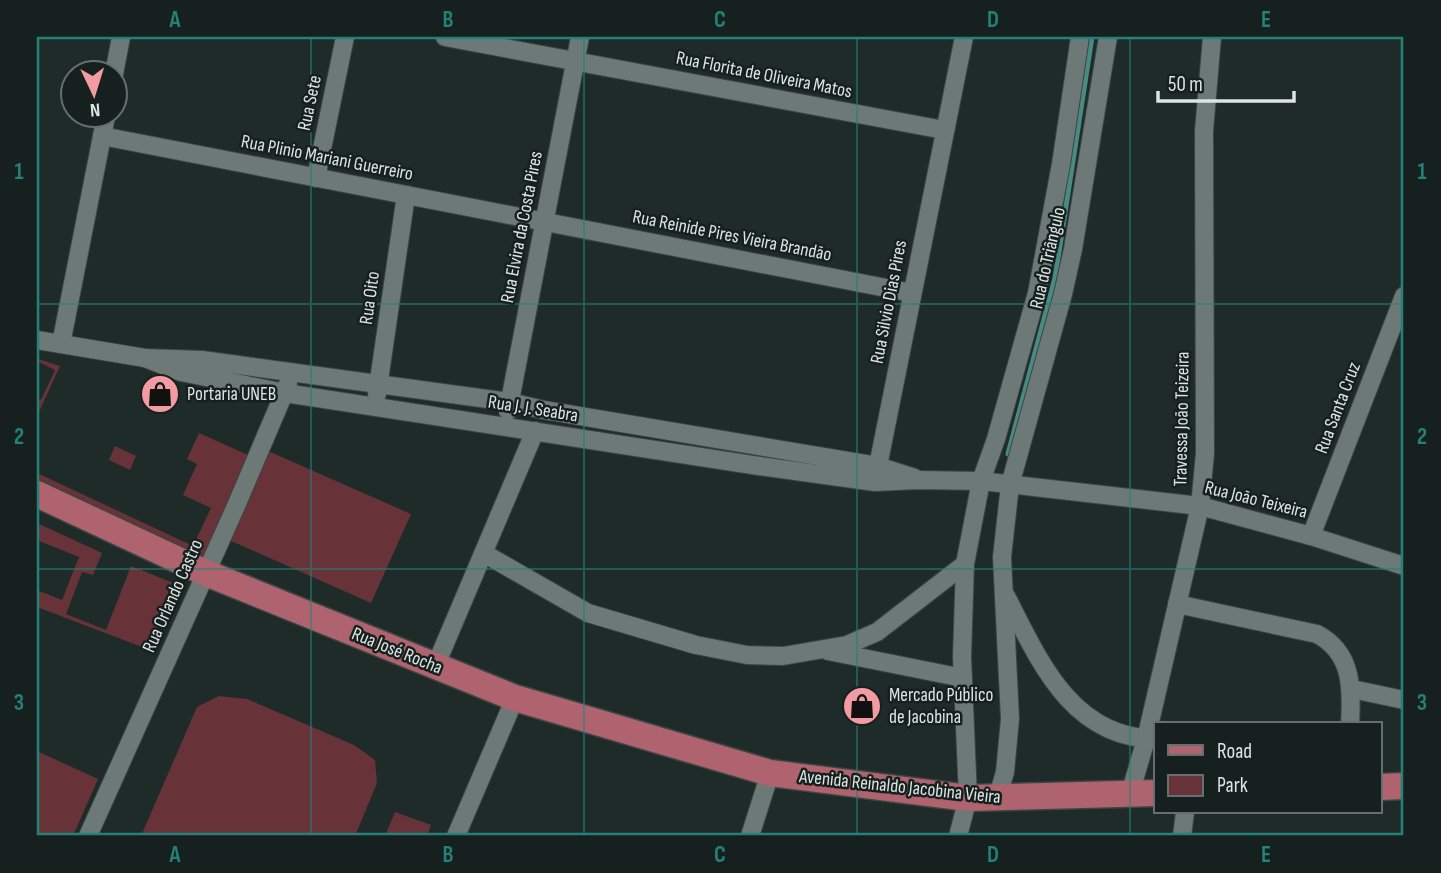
<svg xmlns="http://www.w3.org/2000/svg" width="1441" height="873" viewBox="0 0 1441 873" font-family="'Sofia Sans Condensed',sans-serif">
	<style>
		.green { fill: #673338 }
		.lines { fill: none; stroke-linecap: round; stroke-linejoin: round }
		.stream { stroke: #498a83; stroke-width: 5 }
		.minor-casing { stroke: #3c4543; stroke-width: 20 }
		.primary-casing { stroke: #3c4543; stroke-width: 29 }
		.minor { stroke: #6c7976; stroke-width: 18 }
		.primary { stroke: #af636e; stroke-width: 26 }
		.grid { fill: none; stroke: #24817a; stroke-width: 2; stroke-opacity: 0.55 }
		.labels { text-anchor: middle; dominant-baseline: central; stroke-width: 5; stroke-linejoin: round; paint-order: stroke }
		.street-label { font-size: 19px; fill: #dde4e2; stroke: #16211f }
		.poi-label { font-size: 19px; fill: #dde4e2; stroke: #16211f; text-anchor: start }
		.neatline { fill: none; stroke: #24817a; stroke-width: 2.5 }
		.grid-label { font-size: 23px; text-anchor: middle; font-weight: bold; fill: #24817a }
	</style>
	<rect width="100%" height="100%" fill="#1f2b29"/>
	<g class="green">
		<path d="M 38,359 L 60,366 L 37,416 L 37,403 L 42,398 L 55,370 L 39,362 L 37,365 Z"/>
		<path d="M 199,433 L 257,459 L 210,564 L 37,485 L 37,473 L 193,546 L 211,508 L 183,495 L 197,464 L 187,459 Z"/>
		<path d="M 115,446 L 136,456 L 130,470 L 109,460 Z"/>
		<path d="M 268,451 L 411,514 L 371,603 L 229,540 Z"/>
		<path d="M 37,523 L 102,553 L 93,575 L 82,572 L 66,614 L 106,630 L 131,566 L 176,584 L 150,650 L 37,607 L 37,590 L 62,600 L 79,557 L 37,540 Z"/>
		<path d="M 219,696 L 247,699 L 354,745 L 375,760 L 377,783 L 355,836 L 141,836 L 197,707 Z"/>
		<path d="M 37,751 L 98,779 L 73,836 L 37,836 Z"/>
		<path d="M 395,812 L 431,825 L 427,836 L 385,836 Z"/>
	</g>
	<g class="lines">
		<path class="stream" d="M 1008,454 L 1055,278 L 1092,37"/>
		<defs>
			<g id="minor">
				<path d="M 445,37 L 944,130"/>
				<path d="M 114,74 L 121,37"/>
				<path d="M 102,136 L 912,293"/>
				<path d="M 316,178 L 345,37"/>
				<path d="M 37,340 L 145,358 L 202,360 L 510,402 L 544,410 L 878,466 L 915,478"/>
				<path d="M 61,344 L 106,116"/>
				<path d="M 145,358 L 181,372 L 285,393 L 759,466 L 875,482 L 918,480 L 981,481 L 1200,506 L 1311,536 L 1404,566"/>
				<path d="M 377,394 L 406,195"/>
				<path d="M 508,411 L 580,37"/>
				<path d="M 876,476 L 964,37"/>
				<path d="M 1311,536 L 1404,296"/>
				<path d="M 485,554 L 588,613 L 696,645 L 747,655 L 783,656 L 847,645 L 877,632 L 965,564"/>
				<path d="M 1006,596 C 1039,660 1071,738 1156,739"/>
				<path d="M 1177,604 L 1317,634 C 1353,653 1352,689 1350,724"/>
				<path d="M 828,651 L 963,678"/>
				<path d="M 435,667 L 535,431"/>
				<path d="M 1352,689 L 1404,700"/>
				<path d="M 1130,794 L 1146,739 L 1200,506 L 1205,453 L 1204,131 L 1212,37"/>
				<path d="M 997,799 L 1005,772 L 1010,719 L 1002,557 L 1010,485 L 1063,294 L 1073,249 L 1108,37"/>
				<path d="M 88,836 L 236,506 L 288,384"/>
				<path d="M 456,836 L 515,698"/>
				<path d="M 750,836 L 770,773"/>
				<path d="M 958,836 L 968,798 L 962,657 L 965,564 L 981,481 L 996,439 L 1037,293 L 1061,164 L 1080,37"/>
				<path d="M 1182,836 L 1185,812"/>
			</g>
			<g id="primary">
				<path d="M 37,494 L 206,573 L 515,698 L 770,773 L 968,798 L 1156,793"/>
				<path d="M 1380,787 L 1404,786"/>
			</g>
		</defs>
		<use href="#minor" class="minor-casing"/>
		<use href="#primary" class="primary-casing"/>
		<use href="#minor" class="minor"/>
		<use href="#primary" class="primary"/>
	</g>
	<path class="grid" d="M 311,37 L 311,836M 584,37 L 584,836M 857,37 L 857,836M 1130,37 L 1130,836M 37,304 L 1404,304M 37,569 L 1404,569"/>
	<defs>
		<symbol id="shop-disc" viewBox="-11 -11 22 22"><circle r="9.5" fill="#f49aa2" stroke="#16211f"/><path d="M-5-2.5h2.3a2.7 3.5 0 0 1 5.4 0H5L5.5 6h-11ZM-1.5-2.5h3a1.5 2.3 0 0 0-3 0Z" fill="#111"/></symbol>
	</defs>
	<g fill-rule="evenodd">
		<use href="#shop-disc" x="138" y="372" width="44" height="44"/>
		<use href="#shop-disc" x="840" y="684" width="44" height="44"/>
	</g>
	<g class="labels">
		<g class="street-label">
			<text transform="translate(764 75) rotate(11)">Rua Florita de Oliveira Matos</text>
			<text transform="translate(310 103) rotate(-78)">Rua Sete</text>
			<text transform="translate(327 158) rotate(11)">Rua Plinio Mariani Guerreiro</text>
			<text transform="translate(522 227) rotate(-79)">Rua Elvira da Costa Pires</text>
			<text transform="translate(732 236) rotate(11)">Rua Reinide Pires Vieira Brandão</text>
			<text transform="translate(1048 258) rotate(-77)">Rua do Triângulo</text>
			<text transform="translate(370 298) rotate(-82)">Rua Oito</text>
			<text transform="translate(889 302) rotate(-79)">Rua Silvio Dias Pires</text>
			<text transform="translate(1338 408) rotate(-69)">Rua Santa Cruz</text>
			<text transform="translate(533 409) rotate(9)">Rua J. J. Seabra</text>
			<text transform="translate(1182 419) rotate(-89)">Travessa João Teizeira</text>
			<text transform="translate(1256 500) rotate(14)">Rua João Teixeira</text>
			<text transform="translate(173 596) rotate(-66)">Rua Orlando Castro</text>
			<text transform="translate(397 651) rotate(22)">Rua José Rocha</text>
			<text transform="translate(900 787) rotate(6)">Avenida Reinaldo Jacobina Vieira</text>
		</g>
		<g class="poi-label">
			<text x="187" y="394">Portaria UNEB</text>
			<text x="889" y="695">Mercado Público<tspan x="889" dy="22">de Jacobina</tspan></text>
		</g>
	</g>
	<rect width="1441" height="873" fill="none" stroke="#16211f" stroke-width="77"/>
	<rect x="1154" y="722" width="228" height="91" fill="#16211f" stroke="#666f6d" stroke-width="2"/>
	<rect x="1168" y="745" width="35" height="10" fill="#af636e" stroke="#666f6d" stroke-width="2"/>
	<text x="1217" y="758" font-size="21" fill="#dde4e2">Road</text>
	<rect x="1168" y="775" width="35" height="21" fill="#673338" stroke="#666f6d" stroke-width="2"/>
	<text x="1217" y="792" font-size="21" fill="#dde4e2">Park</text>
	<g transform="translate(94 94) rotate(176)"><circle r="33" fill="#16211f" stroke="#666f6d" stroke-width="2"/>
	<path d="M0-5L12 26L0 18L-12 26Z" fill="#f49aa2"/>
	<text y="-10" font-size="19" font-weight="bold" text-anchor="middle" fill="#dde4e2">N</text>
	</g>
	<path d="M1158 91v10h136v-10" fill="none" stroke="#dde4e2" stroke-width="3.5"/>
	<text x="1168" y="91" font-size="21" fill="#dde4e2" stroke="#16211f" stroke-width="5" paint-order="stroke">50 m</text>
	<rect x="38" y="38" width="1364" height="796" class="neatline"/>
	<g class="grid-label">
		<text x="175" y="27">A</text>
		<text x="448" y="27">B</text>
		<text x="720" y="27">C</text>
		<text x="993" y="27">D</text>
		<text x="1266" y="27">E</text>
		<text x="19" y="179">1</text>
		<text x="1422" y="179">1</text>
		<text x="19" y="444">2</text>
		<text x="1422" y="444">2</text>
		<text x="19" y="710">3</text>
		<text x="1422" y="710">3</text>
		<text x="175" y="862">A</text>
		<text x="448" y="862">B</text>
		<text x="720" y="862">C</text>
		<text x="993" y="862">D</text>
		<text x="1266" y="862">E</text>
	</g>
</svg>
